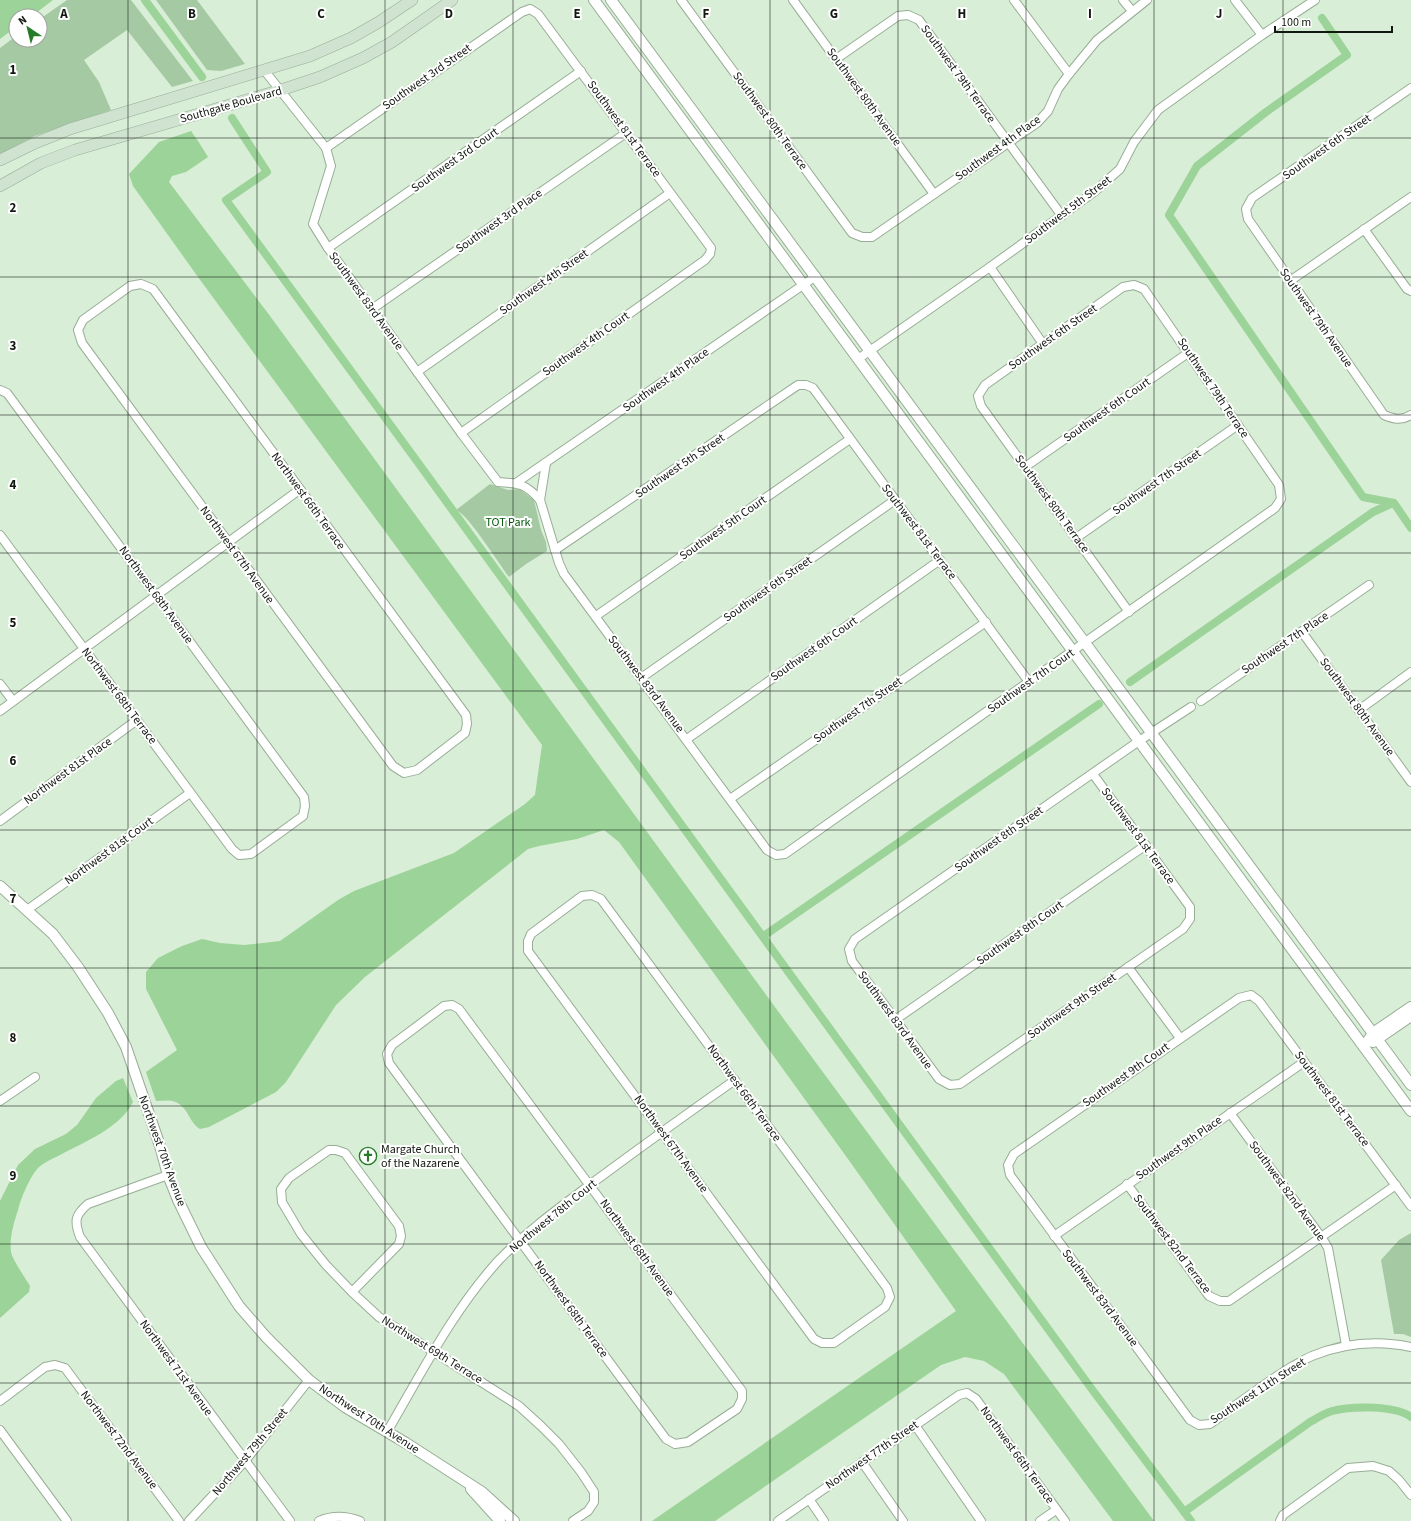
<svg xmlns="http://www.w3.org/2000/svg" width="1411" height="1521" viewBox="0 0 1411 1521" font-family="'Source Sans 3',sans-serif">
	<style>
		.green { fill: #a5caa3 }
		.water { fill: #9bd398 }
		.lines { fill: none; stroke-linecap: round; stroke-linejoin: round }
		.canal { stroke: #9bd398; stroke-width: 8 }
		.minor-casing { stroke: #98ad96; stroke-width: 10 }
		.tertiary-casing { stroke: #98ad96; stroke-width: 12 }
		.secondary-casing { stroke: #98ad96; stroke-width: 12 }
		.minor { stroke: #fff; stroke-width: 8 }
		.tertiary { stroke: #fff; stroke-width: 10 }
		.secondary { stroke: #d0e2d0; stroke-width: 11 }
		.grid { fill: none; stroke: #111810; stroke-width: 1; stroke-opacity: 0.55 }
		.labels { text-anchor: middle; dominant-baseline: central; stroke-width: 4; stroke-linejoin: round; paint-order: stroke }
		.street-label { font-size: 12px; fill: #111810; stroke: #fff }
		.park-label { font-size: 12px; fill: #005708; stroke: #fff }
		.poi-label { font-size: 12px; fill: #111810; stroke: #fff; text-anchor: start }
		.grid-label { font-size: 13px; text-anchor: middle; font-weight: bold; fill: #111810; stroke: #fff; stroke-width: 4; stroke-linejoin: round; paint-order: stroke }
	</style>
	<rect width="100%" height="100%" fill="#d8eed6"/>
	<g class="green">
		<path d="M 67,0 L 131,0 L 193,81 L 172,87 L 127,30 L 84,60 L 99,82 L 111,110 L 35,136 L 0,154 L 0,48 L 16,36 L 16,40 L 40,40 L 40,19 Z"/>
		<path d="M 156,0 L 197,0 L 245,64 L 221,71 L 207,70 Z"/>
		<path d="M 490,484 L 508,490 L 519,489 L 534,500 L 541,530 L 546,542 L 547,551 L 526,564 L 509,577 C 499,564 468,514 456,510 Z"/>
		<path d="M 1411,1233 L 1411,1337 L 1403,1334 L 1394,1334 L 1381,1260 L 1399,1240 Z"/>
	</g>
	<g class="water">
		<path d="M 0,0 L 53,0 L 32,16 L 16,16 L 16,27 L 0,39 Z"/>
		<path d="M 191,131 L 198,141 L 208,157 L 186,172 L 172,176 L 169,182 L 270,316 L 783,1018 L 1154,1521 L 1113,1521 L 1004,1374 L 984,1361 L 965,1357 L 941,1365 L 715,1521 L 652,1521 L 956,1311 L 848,1159 L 619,842 L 604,830 L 577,839 L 539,846 L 528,849 L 365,977 L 336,1005 L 286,1082 L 276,1092 L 209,1127 L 200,1129 C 188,1122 188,1104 172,1101 C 167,1100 161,1101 156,1101 L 146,1072 L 177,1050 L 146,989 L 146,972 L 158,958 L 182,946 L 202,939 L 220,943 L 244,945 L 280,941 L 338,900 L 354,891 L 454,853 L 525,804 L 535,795 L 542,745 L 198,277 L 133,186 L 129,174 L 159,142 Z"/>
		<path d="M 123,1078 L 133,1102 C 120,1128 84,1142 60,1155 C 54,1158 45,1162 39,1167 C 30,1176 21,1198 18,1210 C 14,1222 9,1239 11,1252 C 12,1259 26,1279 30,1286 L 29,1292 L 0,1318 L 0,1201 L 18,1165 L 35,1149 L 66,1134 L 77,1125 L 96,1098 L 116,1081 Z"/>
	</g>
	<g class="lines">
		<g class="canal">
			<path d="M 145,0 L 202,77"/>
			<path d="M 1322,18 L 1347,55 L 1266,112 L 1197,166 L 1169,215 L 1363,497 L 1394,503 L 1411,528"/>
			<path d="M 232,118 L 267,172 L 226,200 L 419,464 L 1091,1388 L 1191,1521"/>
			<path d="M 1130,682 L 1373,512 L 1393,503"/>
			<path d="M 765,935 L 1099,704"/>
			<path d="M 1184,1512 L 1310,1422 C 1317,1418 1325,1413 1332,1411 C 1351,1406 1395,1405 1411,1417"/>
		</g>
		<defs>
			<g id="minor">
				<path d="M 681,0 L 852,233 L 862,237 L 872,237 L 1037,123 L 1048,111 L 1058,89 L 1069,74 L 1097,40 L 1147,0"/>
				<path d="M 793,0 L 934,194"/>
				<path d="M 1014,0 L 1069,74"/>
				<path d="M 1123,0 L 1132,11"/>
				<path d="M 1235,0 L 1262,35"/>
				<path d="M 836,59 L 898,16 L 908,15 L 919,20 L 1062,216"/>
				<path d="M 264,70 L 326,148 L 331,166 L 313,224 L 328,248 L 461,433 L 498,482 C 519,483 526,484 540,500"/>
				<path d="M 1411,88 L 1252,198 L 1246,209 L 1248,219 L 1384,415 C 1394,419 1401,421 1411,415"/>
				<path d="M 326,148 L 522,12 L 530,9 L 538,14 L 711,248 L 710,254 L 705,260 L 461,433"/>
				<path d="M 1364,229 L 1407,289 L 1411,291"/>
				<path d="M 328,248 L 581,71"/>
				<path d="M 990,267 L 1043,344"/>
				<path d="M 1290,281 L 1411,197"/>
				<path d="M 141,284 L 153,289 L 466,715 L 467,724 L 465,733 L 417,770 L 404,773 L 393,766 L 82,343 L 78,330 L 83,320 L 130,286 Z"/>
				<path d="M 372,309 L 626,133"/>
				<path d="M 858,359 L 990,267 L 1094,192 L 1120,169 L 1134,142 L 1158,110 L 1262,35 L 1315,0"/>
				<path d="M 417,372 L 670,193"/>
				<path d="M 0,390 L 7,393 L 304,797 L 305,806 L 303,816 L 251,854 L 239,855 L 232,849 L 0,535"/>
				<path d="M 546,463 L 540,500 L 559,563 L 564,574 L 767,850 L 776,855 L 785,854 L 1275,508 L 1281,499 L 1279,485 L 1144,289 L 1134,285 L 1123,287 L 985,385 L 978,396 L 981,406 L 1129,612"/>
				<path d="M 1025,467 L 1188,353"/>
				<path d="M 516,483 L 816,276"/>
				<path d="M 1076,538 L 1238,425"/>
				<path d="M 555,550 L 798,385 L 806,385 L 813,388 L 1029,682"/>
				<path d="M 596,616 L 850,439"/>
				<path d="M 1302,632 L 1411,782"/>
				<path d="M 641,678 L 895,500"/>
				<path d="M 0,684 L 13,701"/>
				<path d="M 1201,701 L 1369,585"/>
				<path d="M 1359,710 L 1411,672"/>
				<path d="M 0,711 L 299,490"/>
				<path d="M 687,739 L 940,560"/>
				<path d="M 1093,774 L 1190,907 L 1190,919 L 1183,929 L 960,1084 L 950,1085 L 939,1079 L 852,961 L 849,949 L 855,939 L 1139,741 L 1191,707"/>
				<path d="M 730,799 L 986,622"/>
				<path d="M 0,821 L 137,720"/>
				<path d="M 592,895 L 601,899 L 887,1288 L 890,1297 L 885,1307 L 834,1343 L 822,1343 L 814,1339 L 528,951 L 528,941 L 531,934 L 582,896 Z"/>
				<path d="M 27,910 L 190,793"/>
				<path d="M 1128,967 L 1180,1038"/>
				<path d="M 452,1005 L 459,1009 L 742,1391 L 742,1399 L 737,1409 L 688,1442 L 675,1444 L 666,1439 L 389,1063 L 387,1054 L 392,1045 L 444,1006 Z"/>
				<path d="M 895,1020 L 1146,845"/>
				<path d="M 0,1101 L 35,1077"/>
				<path d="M 1230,1113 L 1322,1238 L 1328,1248 L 1346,1345"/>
				<path d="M 168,1175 L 88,1204 C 75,1215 74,1221 80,1237 L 290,1521"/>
				<path d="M 1127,1184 L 1209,1296 L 1220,1301 L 1229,1301 L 1396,1185"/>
				<path d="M 1411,1206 L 1259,1001 L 1251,995 L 1239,998 L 1014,1154 L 1008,1165 L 1010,1175 L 1190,1420 L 1199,1425 L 1210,1424 C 1237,1405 1264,1383 1293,1366 C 1299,1363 1305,1359 1312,1356 C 1344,1343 1377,1340 1411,1347"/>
				<path d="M 1054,1236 L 1304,1062"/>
				<path d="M 352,1292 L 399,1244 L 401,1236 L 399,1226 L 345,1153 L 336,1150 L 329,1150 L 289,1178 L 281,1189 L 282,1202 L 301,1234 L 326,1265 L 352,1292 L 379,1317 L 519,1406 L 541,1426 L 559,1444 L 581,1472 L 594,1492 L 594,1502 L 588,1511 L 573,1521"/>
				<path d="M 0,1401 L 45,1367 L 55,1365 L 65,1368 L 179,1521"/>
				<path d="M 915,1425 L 981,1521"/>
				<path d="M 0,1430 L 67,1521"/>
				<path d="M 387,1432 C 421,1374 453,1310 499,1260 C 528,1230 562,1206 595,1181 C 641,1147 688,1113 735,1080"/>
				<path d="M 862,1462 L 903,1521"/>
				<path d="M 809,1499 L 824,1521"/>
				<path d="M 189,1521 L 245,1461 L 309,1380"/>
				<path d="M 319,1521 C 333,1515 347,1516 360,1521"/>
				<path d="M 778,1521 L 959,1395 L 967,1393 L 976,1399 L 1065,1521"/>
				<path d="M 1040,1521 L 1056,1510"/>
				<path d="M 1280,1521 L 1283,1515 L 1348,1468 L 1373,1466 L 1389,1471 L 1399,1480 L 1411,1495"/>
			</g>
			<g id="tertiary">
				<path d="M 594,0 L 1411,1111"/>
				<path d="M 611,0 L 1411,1085"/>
				<path d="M 0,886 L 53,934 L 78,967 L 108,1013 L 126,1047 L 160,1146 L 168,1175 L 178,1200 L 201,1247 L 239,1306 L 266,1337 L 309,1380 L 345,1407 L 406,1443 L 482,1492 L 514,1521"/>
				<path d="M 1373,1042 L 1411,1016"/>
				<path d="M 1364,1047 L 1373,1033 L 1411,1007"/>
				<path d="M 471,1489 L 500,1521"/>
			</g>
			<g id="secondary">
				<path d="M 0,160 L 33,144 L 70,129 L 310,56 L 351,38 L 379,22 L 412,0"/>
				<path d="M 0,186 L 41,163 L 75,150 L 281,90 L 320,77 L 363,58 L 392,42 L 452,0"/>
			</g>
		</defs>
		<use href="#minor" class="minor-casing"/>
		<use href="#tertiary" class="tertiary-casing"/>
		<use href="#secondary" class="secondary-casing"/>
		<use href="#minor" class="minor"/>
		<use href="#tertiary" class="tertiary"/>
		<use href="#secondary" class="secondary"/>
	</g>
	<path class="grid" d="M 128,0 L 128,1521M 257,0 L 257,1521M 385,0 L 385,1521M 513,0 L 513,1521M 641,0 L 641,1521M 770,0 L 770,1521M 898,0 L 898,1521M 1026,0 L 1026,1521M 1154,0 L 1154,1521M 1283,0 L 1283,1521M 0,138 L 1411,138M 0,277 L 1411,277M 0,415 L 1411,415M 0,553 L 1411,553M 0,691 L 1411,691M 0,830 L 1411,830M 0,968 L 1411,968M 0,1106 L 1411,1106M 0,1244 L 1411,1244M 0,1383 L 1411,1383"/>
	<defs>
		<symbol id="church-ring" viewBox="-11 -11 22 22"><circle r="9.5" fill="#fff" stroke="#267b28" stroke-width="1.5"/><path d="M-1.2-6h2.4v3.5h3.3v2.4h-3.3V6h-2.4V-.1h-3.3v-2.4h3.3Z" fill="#267b28"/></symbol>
	</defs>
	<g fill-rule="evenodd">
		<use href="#church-ring" x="358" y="1146" width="20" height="20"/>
	</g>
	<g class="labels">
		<g class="street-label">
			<text transform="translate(958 74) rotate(54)">Southwest 79th Terrace</text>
			<text transform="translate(427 77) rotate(-35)">Southwest 3rd Street</text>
			<text transform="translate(864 97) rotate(54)">Southwest 80th Avenue</text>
			<text transform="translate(231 105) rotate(-16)">Southgate Boulevard</text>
			<text transform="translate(770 121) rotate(54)">Southwest 80th Terrace</text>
			<text transform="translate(624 129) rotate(54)">Southwest 81st Terrace</text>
			<text transform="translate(1327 147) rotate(-35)">Southwest 6th Street</text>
			<text transform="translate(998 148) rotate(-36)">Southwest 4th Place</text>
			<text transform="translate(455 160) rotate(-35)">Southwest 3rd Court</text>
			<text transform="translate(1068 210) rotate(-37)">Southwest 5th Street</text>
			<text transform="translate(499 221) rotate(-35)">Southwest 3rd Place</text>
			<text transform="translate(544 282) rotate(-35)">Southwest 4th Street</text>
			<text transform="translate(366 301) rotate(54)">Southwest 83rd Avenue</text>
			<text transform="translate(1316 318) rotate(55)">Southwest 79th Avenue</text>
			<text transform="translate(1053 337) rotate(-35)">Southwest 6th Street</text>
			<text transform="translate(586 344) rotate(-35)">Southwest 4th Court</text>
			<text transform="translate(666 380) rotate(-35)">Southwest 4th Place</text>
			<text transform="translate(1213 388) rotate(56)">Southwest 79th Terrace</text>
			<text transform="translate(1107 410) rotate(-35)">Southwest 6th Court</text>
			<text transform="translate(680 466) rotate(-34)">Southwest 5th Street</text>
			<text transform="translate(1157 482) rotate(-35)">Southwest 7th Street</text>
			<text transform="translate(308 501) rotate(54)">Northwest 66th Terrace</text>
			<text transform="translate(1052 504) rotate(54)">Southwest 80th Terrace</text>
			<text transform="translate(723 528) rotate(-35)">Southwest 5th Court</text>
			<text transform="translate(919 532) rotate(53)">Southwest 81st Terrace</text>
			<text transform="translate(237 555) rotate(54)">Northwest 67th Avenue</text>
			<text transform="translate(768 589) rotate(-35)">Southwest 6th Street</text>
			<text transform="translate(156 595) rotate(54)">Northwest 68th Avenue</text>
			<text transform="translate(1285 643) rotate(-34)">Southwest 7th Place</text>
			<text transform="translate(814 649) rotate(-35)">Southwest 6th Court</text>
			<text transform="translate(1031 681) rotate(-35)">Southwest 7th Court</text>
			<text transform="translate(646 684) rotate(53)">Southwest 83rd Avenue</text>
			<text transform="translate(119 696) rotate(53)">Northwest 68th Terrace</text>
			<text transform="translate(1357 707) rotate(54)">Southwest 80th Avenue</text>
			<text transform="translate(858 710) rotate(-35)">Southwest 7th Street</text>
			<text transform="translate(68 771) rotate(-36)">Northwest 81st Place</text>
			<text transform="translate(1138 836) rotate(54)">Southwest 81st Terrace</text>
			<text transform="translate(999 839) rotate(-35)">Southwest 8th Street</text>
			<text transform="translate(109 851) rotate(-36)">Northwest 81st Court</text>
			<text transform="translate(1020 933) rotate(-35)">Southwest 8th Court</text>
			<text transform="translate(1072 1006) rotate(-35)">Southwest 9th Street</text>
			<text transform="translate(895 1020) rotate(54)">Southwest 83rd Avenue</text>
			<text transform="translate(1126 1075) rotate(-35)">Southwest 9th Court</text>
			<text transform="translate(744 1093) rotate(54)">Northwest 66th Terrace</text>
			<text transform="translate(1332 1099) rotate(53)">Southwest 81st Terrace</text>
			<text transform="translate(671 1144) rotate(54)">Northwest 67th Avenue</text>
			<text transform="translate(1179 1148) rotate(-35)">Southwest 9th Place</text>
			<text transform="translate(162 1151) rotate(70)">Northwest 70th Avenue</text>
			<text transform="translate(1287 1191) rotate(54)">Southwest 82nd Avenue</text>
			<text transform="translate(553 1216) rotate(-39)">Northwest 78th Court</text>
			<text transform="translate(1172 1244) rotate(53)">Southwest 82nd Terrace</text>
			<text transform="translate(637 1248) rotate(54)">Northwest 68th Avenue</text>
			<text transform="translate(1100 1298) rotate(53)">Southwest 83rd Avenue</text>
			<text transform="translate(571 1309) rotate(54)">Northwest 68th Terrace</text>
			<text transform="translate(432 1350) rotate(32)">Northwest 69th Terrace</text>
			<text transform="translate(176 1368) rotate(54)">Northwest 71st Avenue</text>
			<text transform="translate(1258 1391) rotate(-33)">Southwest 11th Street</text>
			<text transform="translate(369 1419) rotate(33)">Northwest 70th Avenue</text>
			<text transform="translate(119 1440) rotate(53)">Northwest 72nd Avenue</text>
			<text transform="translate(250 1452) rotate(-50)">Northwest 79th Street</text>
			<text transform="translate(872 1455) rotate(-35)">Northwest 77th Street</text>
			<text transform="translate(1017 1455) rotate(54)">Northwest 66th Terrace</text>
		</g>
		<g class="park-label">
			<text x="508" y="522">TOT Park</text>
		</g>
		<g class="poi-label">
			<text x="381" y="1149">Margate Church<tspan x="381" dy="14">of the Nazarene</tspan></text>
		</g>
	</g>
	<g class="grid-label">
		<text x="64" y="18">A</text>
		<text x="192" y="18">B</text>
		<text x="321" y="18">C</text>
		<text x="449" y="18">D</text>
		<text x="577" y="18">E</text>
		<text x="706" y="18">F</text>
		<text x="834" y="18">G</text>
		<text x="962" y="18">H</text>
		<text x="1090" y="18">I</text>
		<text x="1219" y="18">J</text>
		<text x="13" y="74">1</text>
		<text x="13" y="212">2</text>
		<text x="13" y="350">3</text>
		<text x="13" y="489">4</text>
		<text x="13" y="627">5</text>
		<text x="13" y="765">6</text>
		<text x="13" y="903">7</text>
		<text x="13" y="1042">8</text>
		<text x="13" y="1180">9</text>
	</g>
	<g transform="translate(28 28) rotate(325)"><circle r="19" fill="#ffffff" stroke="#a0a39f"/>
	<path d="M0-3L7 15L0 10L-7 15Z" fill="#267b28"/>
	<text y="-6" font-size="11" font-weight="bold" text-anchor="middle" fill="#111810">N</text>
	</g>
	<path d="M1275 26v6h117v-6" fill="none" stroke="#111810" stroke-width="2"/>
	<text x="1281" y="26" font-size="12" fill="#111810" stroke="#ffffff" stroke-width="3" paint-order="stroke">100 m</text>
</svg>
